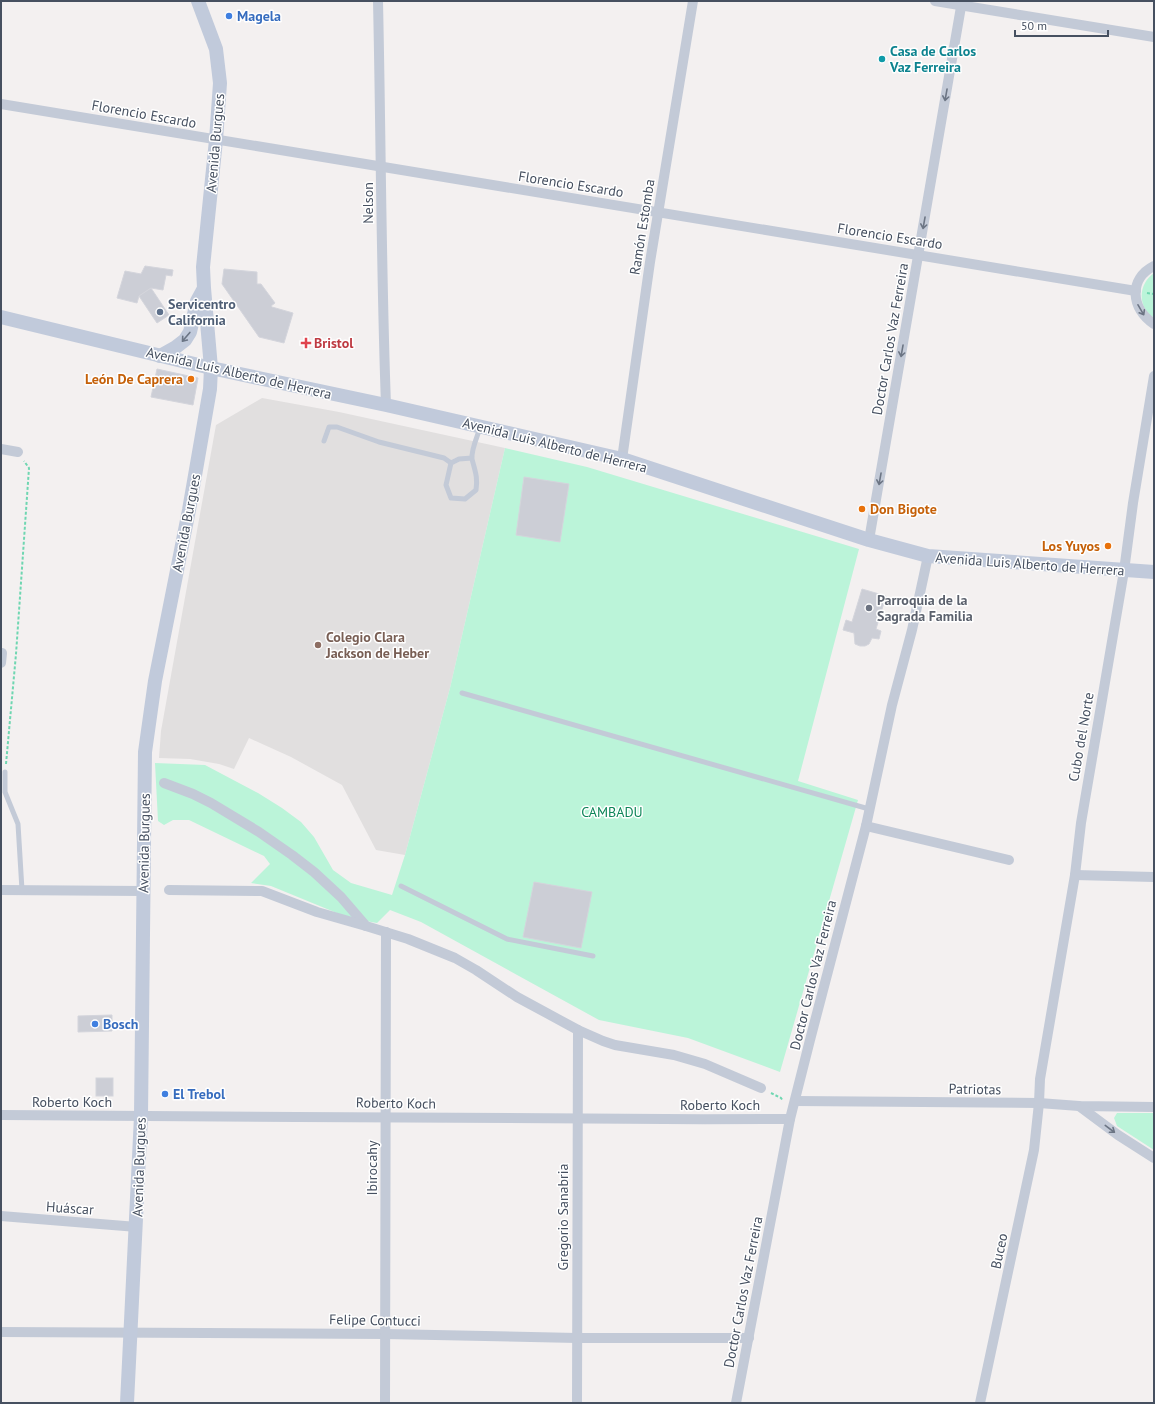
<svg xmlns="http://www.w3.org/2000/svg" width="1155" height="1404" viewBox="0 0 1155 1404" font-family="'PT Sans',sans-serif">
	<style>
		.education { fill: #e1dfdf }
		.green { fill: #bbf4d9 }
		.building { fill: #ccced6; stroke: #d4d5dc }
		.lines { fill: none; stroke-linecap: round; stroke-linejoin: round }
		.path { stroke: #6fd6b1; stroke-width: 2; stroke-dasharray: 3 2; stroke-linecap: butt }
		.lane { stroke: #c3cad7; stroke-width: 5 }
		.street { stroke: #c3cad7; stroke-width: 10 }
		.secondary { stroke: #c1cadb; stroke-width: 14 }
		.oneway { stroke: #6c7584 }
		.oneway2 { stroke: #6b7585 }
		.shop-dot { fill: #3f7fe0; stroke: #fff; stroke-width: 1.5 }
		.culture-dot { fill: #0f9aa8; stroke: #fff; stroke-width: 1.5 }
		.service-dot { fill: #5c6f8a; stroke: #fff; stroke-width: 1.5 }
		.health-dot { fill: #e0444e; stroke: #fff; stroke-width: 1.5 }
		.food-dot { fill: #e8710a; stroke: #fff; stroke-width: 1.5 }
		.worship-dot { fill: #6b7280; stroke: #fff; stroke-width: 1.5 }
		.education-dot { fill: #8d6e63; stroke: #fff; stroke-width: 1.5 }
		.labels { text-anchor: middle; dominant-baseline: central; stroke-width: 3; stroke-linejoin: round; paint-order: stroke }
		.shop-label { font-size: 14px; font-weight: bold; fill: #366cbe; stroke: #fff; text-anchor: start }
		.culture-label { font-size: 14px; font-weight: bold; fill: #0d838f; stroke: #fff; text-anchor: start }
		.street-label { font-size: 14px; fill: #465060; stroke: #fff }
		.service-label { font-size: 14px; font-weight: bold; fill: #4e5e75; stroke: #fff; text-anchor: start }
		.health-label { font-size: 14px; font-weight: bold; fill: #be3a42; stroke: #fff; text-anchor: start }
		.food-label { font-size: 14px; font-weight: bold; fill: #c56008; stroke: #fff; text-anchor: end }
		.worship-label { font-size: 14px; font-weight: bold; fill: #5b616d; stroke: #fff; text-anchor: start }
		.education-label { font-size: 14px; font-weight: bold; fill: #785e54; stroke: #fff; text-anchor: start }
		.park-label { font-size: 14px; fill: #0d8558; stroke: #fff }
	</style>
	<rect width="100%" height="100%" fill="#f3f0f0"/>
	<path class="education" d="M 262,398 L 339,412 L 505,448 L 450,688 L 405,855 L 376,850 L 342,785 L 291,757 L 249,738 L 234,769 L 219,764 L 190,759 L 159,758 L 161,731 L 216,425 Z"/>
	<g class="green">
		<path d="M 1154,273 L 1154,318 C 1137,307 1138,284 1154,273 Z"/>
		<path d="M 505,448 L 587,467 L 859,549 L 798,781 L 858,800 L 780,1072 L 688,1038 L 599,1020 L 421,922 L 390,910 L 377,923 L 349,918 L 271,886 L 251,883 L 270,864 L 264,856 L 189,820 L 173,820 L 164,825 L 158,821 L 155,763 L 205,765 L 258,793 L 282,808 L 301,822 L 314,837 L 333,870 L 351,883 L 392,895 L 405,855 L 450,688 Z"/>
		<path d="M 1117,1113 L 1154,1113 L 1154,1150 L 1117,1126 L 1114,1118 Z"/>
	</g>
	<g class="building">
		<path d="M 145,266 L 173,270 L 172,276 L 166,275 L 163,290 L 151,288 L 139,296 L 137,303 L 117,298 L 125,271 L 141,274 Z"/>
		<path d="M 224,269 L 257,272 L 257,284 L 261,284 L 275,303 L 271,306 L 272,307 L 293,313 L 284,343 L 259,337 L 222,284 Z"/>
		<path d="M 151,288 L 169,315 L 157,323 L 139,296 Z"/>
		<path d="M 157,369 L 198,378 L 193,405 L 151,397 Z"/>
		<path d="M 524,477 L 569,484 L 560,542 L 516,535 Z"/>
		<path d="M 862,589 L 886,596 L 876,629 L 881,631 L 879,639 L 872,638 L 869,644 L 865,646 L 860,646 L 855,644 L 854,633 L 843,630 L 846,620 L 852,622 Z"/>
		<path d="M 534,882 L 592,892 L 581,948 L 523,937 Z"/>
		<path d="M 112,1015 L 112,1031 L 78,1032 L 78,1016 Z"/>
		<rect x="96" y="1078" width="17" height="18"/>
	</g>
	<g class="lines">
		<g class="path">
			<path d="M 1147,293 L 1154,294"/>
			<path d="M 6,764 L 16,654 L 29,468 L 24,461"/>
			<path d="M 771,1093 L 781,1098 L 783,1101"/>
		</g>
		<g class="lane">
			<path d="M 324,441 L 329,427 L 337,427 L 379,442 L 444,458 L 451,463"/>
			<path d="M 472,458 L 459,459 L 451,463 L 446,485 L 451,498 L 465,499 L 476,490 C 478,477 475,471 472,459 C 471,450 477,437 480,428"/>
			<path d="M 462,693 L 869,809"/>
			<path d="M 5,772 L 5,792 L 18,824 L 22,890"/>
			<path d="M 401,886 L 507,939 L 593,956"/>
		</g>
		<g class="street">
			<path d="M 378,1 C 381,136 381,271 386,405"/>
			<path d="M 935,1 L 1154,37"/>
			<path d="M 1,104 L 1136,291"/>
			<path d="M 1154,266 C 1128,279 1131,309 1154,324"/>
			<path d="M 1,449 L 18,452"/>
			<path d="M 622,459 L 650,262 L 693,1"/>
			<path d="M 869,540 L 962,1"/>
			<path d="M 1,663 L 2,653"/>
			<path d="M 164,783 L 193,794 L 211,803 L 259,832 L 292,855 L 314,872 L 341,897 L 366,926 L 408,939 L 455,958 L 476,970 L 517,997 L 578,1030 L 603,1041 L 615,1045 L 674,1055 L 705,1064 L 761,1088"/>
			<path d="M 866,826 L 1009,860"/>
			<path d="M 1075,875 L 1154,877"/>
			<path d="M 1,890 L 143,891"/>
			<path d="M 169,890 L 262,891 L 317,912 L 366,926"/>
			<path d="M 796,1101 L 1039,1103 L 1079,1106 L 1154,1107"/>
			<path d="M 1079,1106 L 1118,1135 L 1154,1158"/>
			<path d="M 1,1115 C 264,1116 527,1120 790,1119"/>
			<path d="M 1,1216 L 137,1227"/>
			<path d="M 1,1332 L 385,1334 L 577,1338 L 749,1338"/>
			<path d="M 385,1403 L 386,932"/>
			<path d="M 577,1403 L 578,1030"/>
			<path d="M 736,1403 L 790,1119 L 810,1040 L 866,826 L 892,705 L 912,630 L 928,556"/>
			<path d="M 980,1403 L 1034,1150 L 1039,1103 L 1040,1079 L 1075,875 L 1081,823 L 1124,571 L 1133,503 L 1154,376"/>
		</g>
		<g class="secondary">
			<path d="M 1,317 L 211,368 L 386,405 L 622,459 L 869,540 L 928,556 L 1154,572"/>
			<path d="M 160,356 L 176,347 L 185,340 L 190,332 L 197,301 L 203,290"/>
			<path d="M 127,1403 L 141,1116 L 145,752 L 155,681 L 189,510 L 210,389 L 211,368 L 204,288 L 203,267 L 216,140 L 220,83 L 216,49 L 198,1"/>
		</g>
	</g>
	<defs><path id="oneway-shaft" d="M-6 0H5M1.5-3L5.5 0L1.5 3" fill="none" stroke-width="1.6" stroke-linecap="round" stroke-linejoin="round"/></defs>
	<g class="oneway">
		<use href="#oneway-shaft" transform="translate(946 95) rotate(100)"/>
		<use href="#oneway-shaft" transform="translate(924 223) rotate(100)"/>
		<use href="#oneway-shaft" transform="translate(1141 310) rotate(60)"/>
		<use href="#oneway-shaft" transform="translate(902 351) rotate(100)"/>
		<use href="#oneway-shaft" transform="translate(880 479) rotate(100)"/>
		<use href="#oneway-shaft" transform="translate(1110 1129) rotate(37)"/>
	</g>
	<use class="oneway2" href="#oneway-shaft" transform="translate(186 337) rotate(130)"/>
	<g class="shop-dot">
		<circle cx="229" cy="16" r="4"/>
		<circle cx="95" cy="1024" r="4"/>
		<circle cx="165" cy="1094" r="4"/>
	</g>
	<circle class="culture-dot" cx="882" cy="59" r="4"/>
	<circle class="service-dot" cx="160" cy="312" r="4"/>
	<path class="health-dot" d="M304 337h4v4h4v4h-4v4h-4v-4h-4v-4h4z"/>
	<g class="food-dot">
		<circle cx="191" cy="379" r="4"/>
		<circle cx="862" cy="509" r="4"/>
		<circle cx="1108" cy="546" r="4"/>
	</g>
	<circle class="worship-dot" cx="869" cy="608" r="4"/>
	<circle class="education-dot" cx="318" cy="645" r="4"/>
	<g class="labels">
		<g class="shop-label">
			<text x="237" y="16">Magela</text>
			<text x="103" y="1024">Bosch</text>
			<text x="173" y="1094">El Trebol</text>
		</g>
		<g class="culture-label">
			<text x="890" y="51">Casa de Carlos<tspan x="890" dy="16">Vaz Ferreira</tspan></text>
		</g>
		<g class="street-label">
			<text transform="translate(144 114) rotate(10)">Florencio Escardo</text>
			<text transform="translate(215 143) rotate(-85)">Avenida Burgues</text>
			<text transform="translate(571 184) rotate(9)">Florencio Escardo</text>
			<text transform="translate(368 203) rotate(-90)">Nelson</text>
			<text transform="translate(642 227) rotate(-81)">Ramón Estomba</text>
			<text transform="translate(890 236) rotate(9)">Florencio Escardo</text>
			<text transform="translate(890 339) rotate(-80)">Doctor Carlos Vaz Ferreira</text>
			<text transform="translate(239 373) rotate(13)">Avenida Luis Alberto de Herrera</text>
			<text transform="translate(555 445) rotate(14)">Avenida Luis Alberto de Herrera</text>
			<text transform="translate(186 523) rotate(-79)">Avenida Burgues</text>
			<text transform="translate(1030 564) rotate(4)">Avenida Luis Alberto de Herrera</text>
			<text transform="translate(1081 737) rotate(-80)">Cubo del Norte</text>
			<text transform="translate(144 843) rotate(-89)">Avenida Burgues</text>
			<text transform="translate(813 975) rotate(-76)">Doctor Carlos Vaz Ferreira</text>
			<text transform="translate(975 1089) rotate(1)">Patriotas</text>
			<text x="72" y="1102">Roberto Koch</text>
			<text transform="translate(396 1103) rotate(1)">Roberto Koch</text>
			<text x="720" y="1105">Roberto Koch</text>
			<text transform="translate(139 1167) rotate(-88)">Avenida Burgues</text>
			<text transform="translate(372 1168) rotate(-90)">Ibirocahy</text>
			<text transform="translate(70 1208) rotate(4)">Huáscar</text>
			<text transform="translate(563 1217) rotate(-90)">Gregorio Sanabria</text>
			<text transform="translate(999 1251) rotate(-78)">Buceo</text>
			<text transform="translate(743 1292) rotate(-79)">Doctor Carlos Vaz Ferreira</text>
			<text transform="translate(375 1320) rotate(1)">Felipe Contucci</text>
		</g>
		<g class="service-label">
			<text x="168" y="304">Servicentro<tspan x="168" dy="16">California</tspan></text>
		</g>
		<g class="health-label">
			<text x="314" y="343">Bristol</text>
		</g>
		<g class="food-label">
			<text x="183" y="379">León De Caprera</text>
			<text x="870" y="509" text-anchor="start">Don Bigote</text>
			<text x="1100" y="546">Los Yuyos</text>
		</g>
		<g class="worship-label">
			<text x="877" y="600">Parroquia de la<tspan x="877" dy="16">Sagrada Familia</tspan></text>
		</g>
		<g class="education-label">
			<text x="326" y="637">Colegio Clara<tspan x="326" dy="16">Jackson de Heber</tspan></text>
		</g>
		<g class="park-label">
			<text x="612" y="812">CAMBADU</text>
		</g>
	</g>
	<rect width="1155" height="1404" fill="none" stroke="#465060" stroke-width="4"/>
	<path d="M1015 30v6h93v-6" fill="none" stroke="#465060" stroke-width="2"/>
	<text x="1021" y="30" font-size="12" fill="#465060" stroke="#ffffff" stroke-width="3" paint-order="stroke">50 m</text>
</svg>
